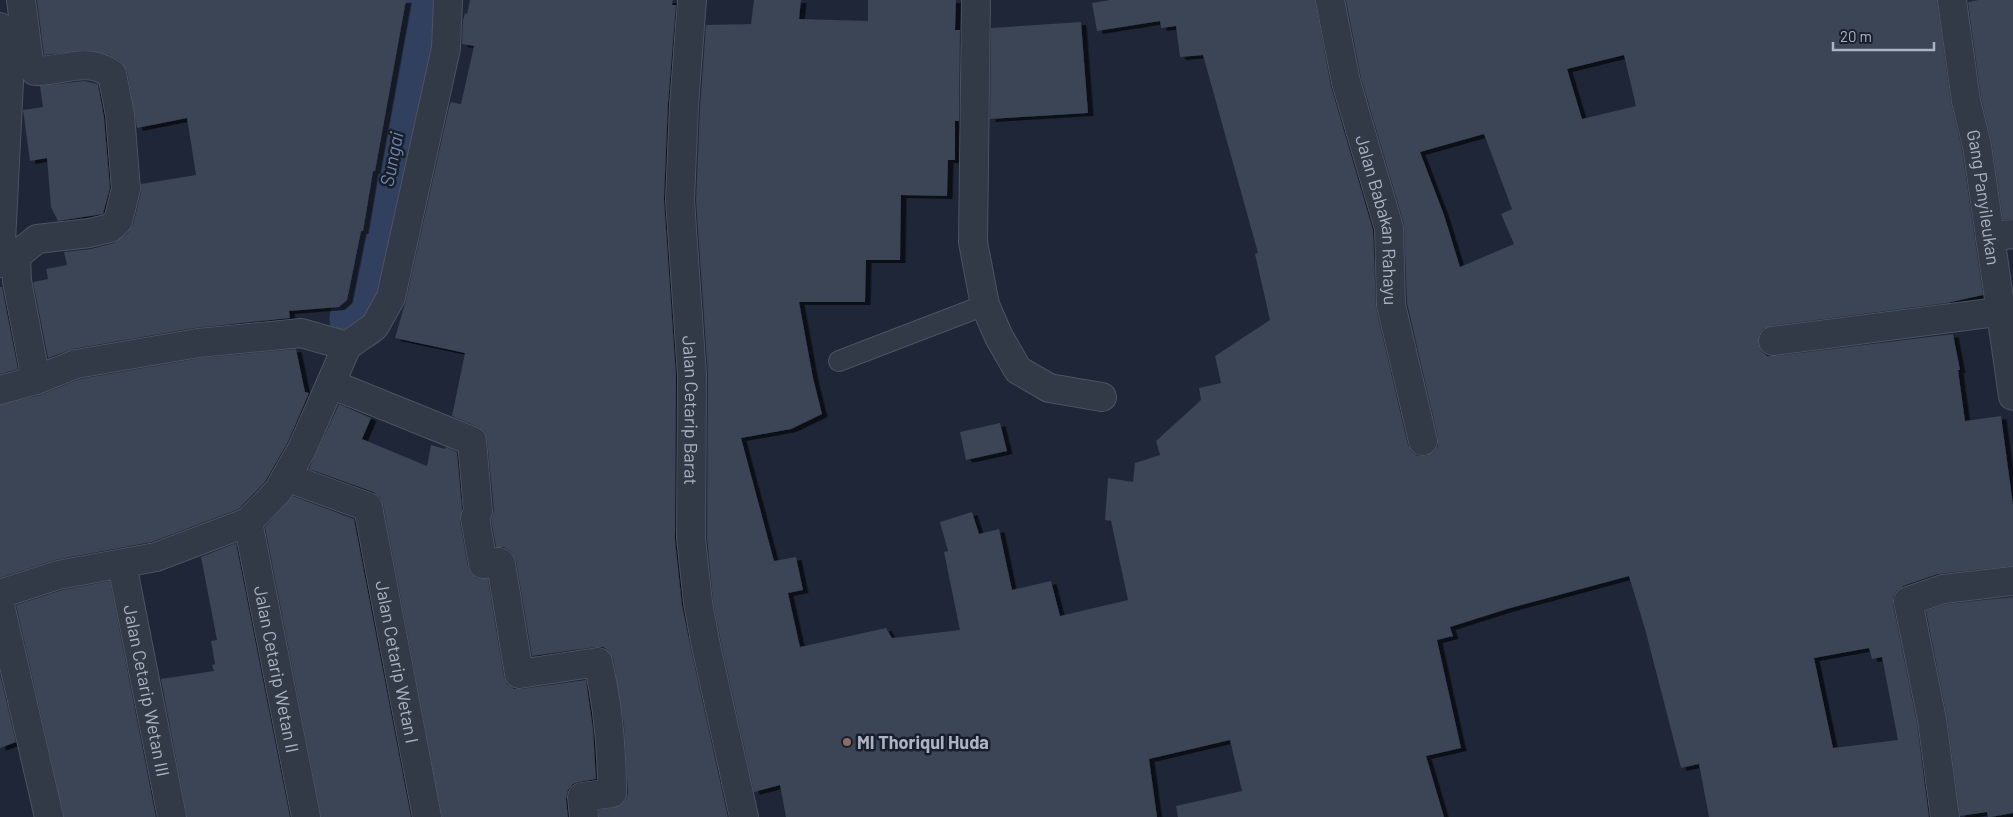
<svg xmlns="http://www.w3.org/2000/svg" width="2013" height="817" viewBox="0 0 2013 817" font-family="Barlow,sans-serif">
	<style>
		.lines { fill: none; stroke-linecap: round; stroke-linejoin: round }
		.river { stroke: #31405f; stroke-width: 61 }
		.building { fill: #3a4457; fill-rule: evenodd; filter: url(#shadow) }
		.service-casing { stroke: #4c5362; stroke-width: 22 }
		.minor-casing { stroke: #4c5362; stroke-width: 30 }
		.service { stroke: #323947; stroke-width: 20 }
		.minor { stroke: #323947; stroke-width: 28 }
		.education-dot { fill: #8d6e63; stroke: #181e2b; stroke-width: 2 }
		.labels { text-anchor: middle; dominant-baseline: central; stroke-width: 5; stroke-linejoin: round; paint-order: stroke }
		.street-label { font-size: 18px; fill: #acb3c4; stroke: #181e2b }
		.poi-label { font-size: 18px; font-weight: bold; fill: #acb3c4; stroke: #181e2b; text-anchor: start }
		.water-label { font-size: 19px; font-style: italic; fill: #7386af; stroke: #181e2b }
	</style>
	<defs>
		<filter id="shadow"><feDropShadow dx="5.5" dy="3" stdDeviation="0" flood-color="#0009"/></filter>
	</defs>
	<rect width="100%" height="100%" fill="#1e2637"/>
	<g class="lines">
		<path class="river" d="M 360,319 L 389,161 L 417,34 L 422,0"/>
	</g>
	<g class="building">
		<path d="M 37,0 L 406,0 L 375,171 L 373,171 L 363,231 L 361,231 L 347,300 L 339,307 L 289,311 L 290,318 L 195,328 L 73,349 L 48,358 L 33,282 L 48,279 L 46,269 L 67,265 L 64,252 L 91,249 L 114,243 L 128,233 L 133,225 L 141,193 L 141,184 L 196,175 L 187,118 L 137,128 L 127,71 L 120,61 L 107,54 L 85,50 L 44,55 Z"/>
		<path d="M 470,0 L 673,0 L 672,5 L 676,5 L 668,104 L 664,199 L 676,376 L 675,540 L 682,605 L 691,649 L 728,817 L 599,817 L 599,810 L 621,805 L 626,800 L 628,793 L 624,725 L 613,658 L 609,651 L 603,647 L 596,647 L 532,656 L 516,561 L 510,551 L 504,547 L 496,547 L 491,520 L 494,510 L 487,439 L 484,431 L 478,427 L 452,416 L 465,353 L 395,338 L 406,300 L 449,107 L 451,102 L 461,104 L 474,46 L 462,44 L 463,20 L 465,13 L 467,14 Z"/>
		<path d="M 754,0 L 801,0 L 799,19 L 868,21 L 868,0 L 956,0 L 955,30 L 960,30 L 959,121 L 955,121 L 955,160 L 948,160 L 947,196 L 901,195 L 900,260 L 866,260 L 865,302 L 799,302 L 813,378 L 822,414 L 791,429 L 741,438 L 774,561 L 796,557 L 803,590 L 788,593 L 800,647 L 886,628 L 892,638 L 960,630 L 944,552 L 948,551 L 940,522 L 972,512 L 979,534 L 999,529 L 1012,590 L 1051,581 L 1060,616 L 1128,600 L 1111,521 L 1105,520 L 1108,478 L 1133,482 L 1135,463 L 1160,455 L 1156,441 L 1201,400 L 1199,388 L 1221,383 L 1215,356 L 1270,320 L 1255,254 L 1258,253 L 1203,55 L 1180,57 L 1176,26 L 1161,28 L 1160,21 L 1097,31 L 1092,3 L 1110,0 L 1315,0 L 1331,86 L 1373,230 L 1376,308 L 1408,445 L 1412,452 L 1418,456 L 1426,456 L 1434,452 L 1438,446 L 1438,438 L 1407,303 L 1404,224 L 1361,78 L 1346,0 L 1937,0 L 1951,103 L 1962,149 L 1983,295 L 1947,303 L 1771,326 L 1763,329 L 1759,335 L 1758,343 L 1761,351 L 1767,356 L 1775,356 L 1953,334 L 1960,370 L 1958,370 L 1965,421 L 2001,416 L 2013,505 L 2013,566 L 1938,574 L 1903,586 L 1896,591 L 1893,597 L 1893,604 L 1917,723 L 1929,817 L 1709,817 L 1699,764 L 1681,768 L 1645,629 L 1629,576 L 1507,609 L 1450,627 L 1453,636 L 1437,640 L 1461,748 L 1426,756 L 1444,817 L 1178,817 L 1176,806 L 1242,791 L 1230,740 L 1149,759 L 1157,817 L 786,817 L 780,785 L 754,792 L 721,643 L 713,601 L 707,537 L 708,376 L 696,200 L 700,106 L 706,25 L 751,24 ZM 1624,55 L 1636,106 L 1582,119 L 1567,69 ZM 1484,134 L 1512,209 L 1501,214 L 1514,244 L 1460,267 L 1444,215 L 1420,152 ZM 1869,648 L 1872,659 L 1882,657 L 1898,740 L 1833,748 L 1814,658 Z"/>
		<path d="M 1978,0 L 2013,0 L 2013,219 L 2003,220 L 1992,144 L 1981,98 L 1968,2 Z"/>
		<path d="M 1081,22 L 1088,113 L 990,119 L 991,28 Z"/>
		<path d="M 84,81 L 98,84 L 104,117 L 110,188 L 103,214 L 58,221 L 51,207 L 47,158 L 30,161 L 23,110 L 43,107 L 40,86 Z"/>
		<path d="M 0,287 L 2,287 L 18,369 L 0,374 Z"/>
		<path d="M 296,349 L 305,392 L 309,393 L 288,442 L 265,482 L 239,509 L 152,542 L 55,560 L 0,578 L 0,405 L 40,395 L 80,379 L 200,358 Z"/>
		<path d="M 339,404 L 371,418 L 362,439 L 427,466 L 431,445 L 445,449 L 446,447 L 457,452 L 462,508 L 460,521 L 468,567 L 471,573 L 477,578 L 488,579 L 504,677 L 507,684 L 514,689 L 521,689 L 586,680 L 593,729 L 596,779 L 579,782 L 573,784 L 568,790 L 566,799 L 568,817 L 442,817 L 383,504 L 380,497 L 373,492 L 309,469 Z"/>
		<path d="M 1000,423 L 1007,451 L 966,460 L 960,432 Z"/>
		<path d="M 293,496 L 354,519 L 411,817 L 321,817 L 265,527 Z"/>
		<path d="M 236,543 L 290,817 L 187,817 L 161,679 L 214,671 L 212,665 L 215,664 L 211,641 L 217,640 L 201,557 Z"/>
		<path d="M 110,581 L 156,817 L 64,817 L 16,605 L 62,590 Z"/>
		<path d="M 2013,597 L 2013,813 L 1991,817 L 1988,817 L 1987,812 L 1960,816 L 1947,718 L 1926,611 L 1946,604 Z"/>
		<path d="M 0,674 L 16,742 L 0,748 Z"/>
	</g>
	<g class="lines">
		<defs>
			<path id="service" d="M 839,361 L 985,305"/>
			<g id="minor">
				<path d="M 21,0 L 29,61 L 35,71 C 64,71 86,56 112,74 L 120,115 L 126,189 L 118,221 L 110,228 L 89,233 L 37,239 L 16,256 L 17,281 L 36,380"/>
				<path id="s1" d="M 692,0 L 684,105 L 680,200 L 692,376 L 691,538 L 698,603 L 706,646 L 744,817"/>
				<path d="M 976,0 L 973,242 L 985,305 L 999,337 L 1018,370 L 1049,388 L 1102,397"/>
				<path id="s2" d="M 1330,0 L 1346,82 L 1389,228 L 1391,305 L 1423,441"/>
				<path id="s3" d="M 1952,0 L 1966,101 L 1977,146 L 2013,396"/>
				<path d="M 0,27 L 5,35 L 10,61 L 0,263"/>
				<path d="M 1990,237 L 2013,234"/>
				<path d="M 1773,341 L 2013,310"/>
				<path d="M 331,384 L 472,441 L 478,511 L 475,518 L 483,564 L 499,562 L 501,564 L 519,674 L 598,662 C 608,705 612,749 612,793 L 582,797 L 584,817"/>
				<path d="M 0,390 L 36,380 L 76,364 L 198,343 L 301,333 L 347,346"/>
				<path id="s4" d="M 286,477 L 368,507 L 427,817"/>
				<path id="s5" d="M 248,522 L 306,817"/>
				<path id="s6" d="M 122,564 L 172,817"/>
				<path d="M 0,594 L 58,575 L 156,557 L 248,522 L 278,491 L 302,449 L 347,346 L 375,326 L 391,297 L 446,48 L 448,0"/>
				<path d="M 0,605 L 49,817"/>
				<path d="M 1945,817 L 1932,720 L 1908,601 L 1943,589 L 2013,581"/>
			</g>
		</defs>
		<use href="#service" class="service-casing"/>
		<use href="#minor" class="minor-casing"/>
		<use href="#service" class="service"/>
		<use href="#minor" class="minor"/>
	</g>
	<circle class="education-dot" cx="847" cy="742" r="5"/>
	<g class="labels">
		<g class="street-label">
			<text stroke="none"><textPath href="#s3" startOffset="200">Gang Panyileukan</textPath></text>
			<text stroke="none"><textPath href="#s2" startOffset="226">Jalan Babakan Rahayu</textPath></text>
			<text stroke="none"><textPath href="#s1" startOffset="411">Jalan Cetarip Barat</textPath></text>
			<text stroke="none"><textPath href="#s4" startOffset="245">Jalan Cetarip Wetan I</textPath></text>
			<text stroke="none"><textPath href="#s5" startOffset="150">Jalan Cetarip Wetan II</textPath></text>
			<text stroke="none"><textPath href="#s6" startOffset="129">Jalan Cetarip Wetan III</textPath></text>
		</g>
		<g class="poi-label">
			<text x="857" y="742">MI Thoriqul Huda</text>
		</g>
		<g class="water-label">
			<text transform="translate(391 159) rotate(-79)">Sungai</text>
		</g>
	</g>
	<path d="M1833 42v8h101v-8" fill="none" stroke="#acb3c4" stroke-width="2.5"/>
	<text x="1840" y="42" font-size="15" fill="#acb3c4" stroke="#181e2b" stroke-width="4" paint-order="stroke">20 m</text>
</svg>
